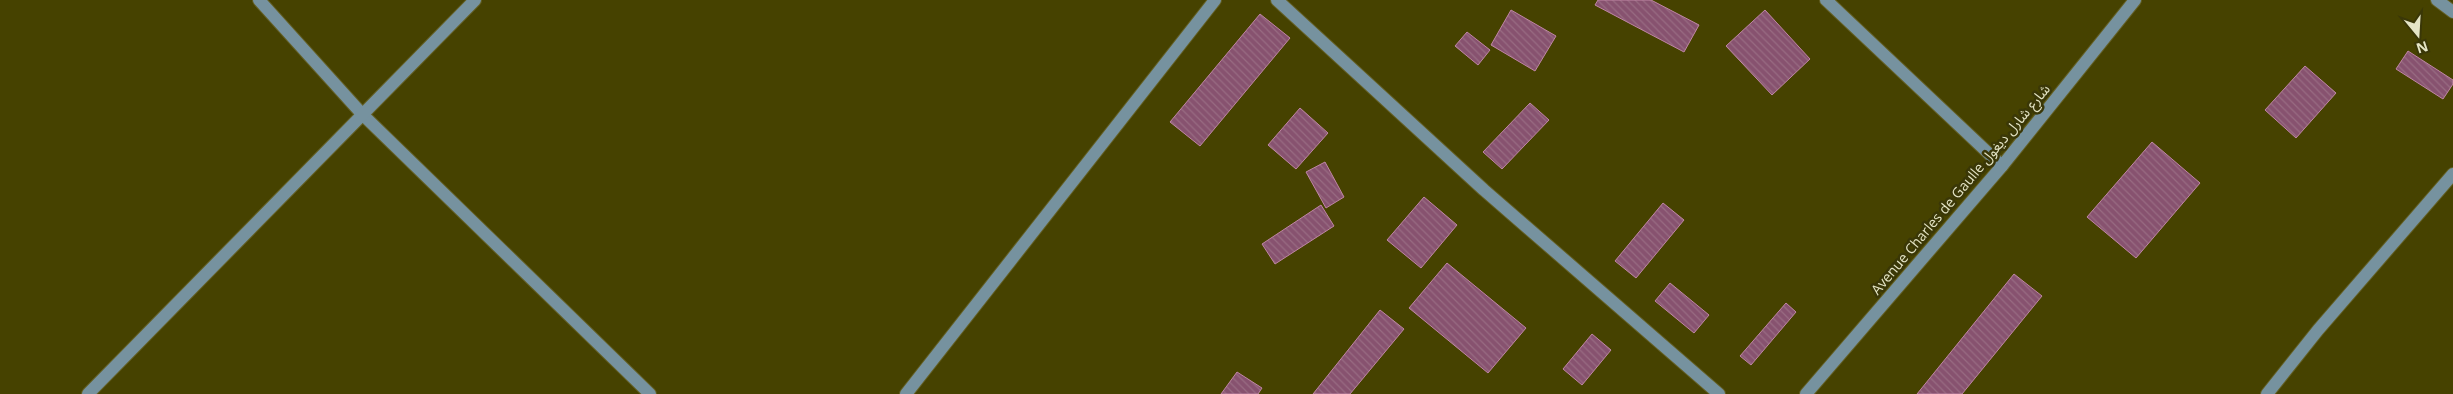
<svg xmlns="http://www.w3.org/2000/svg" width="2453" height="394" viewBox="0 0 2453 394" font-family="'Open Sans','Noto Sans Arabic',sans-serif">
	<style>
		.building { fill: url(#building-back-hatch); stroke: #bf86a4 }
		.lines { fill: none; stroke-linecap: round; stroke-linejoin: round }
		.minor-casing { stroke: #635f24; stroke-width: 14 }
		.minor { stroke: #76929f; stroke-width: 12 }
		.labels { text-anchor: middle; dominant-baseline: central; stroke-width: 5; stroke-linejoin: round; paint-order: stroke }
		.street-label { font-size: 14px; fill: #e5e5c6; stroke: #3a3707 }
	</style>
	<defs>
		<pattern id="building-back-hatch" width="6" height="6" patternUnits="userSpaceOnUse" patternTransform="scale(1.25)"><rect width="6" height="6" fill="#87526f"/><path d="M-1 5l2 2M0 0l6 6M5-1l2 2" fill="none" stroke="#986b82"/></pattern>
	</defs>
	<rect width="100%" height="100%" fill="#464200"/>
	<g class="building">
		<path d="M 1598,0 L 1651,0 L 1699,25 L 1684,52 L 1595,5 Z"/>
		<path d="M 1511,10 L 1556,36 L 1535,71 L 1491,45 Z"/>
		<path d="M 1765,10 L 1810,59 L 1772,95 L 1726,46 Z"/>
		<path d="M 1260,14 L 1290,38 L 1200,146 L 1170,122 Z"/>
		<path d="M 1467,32 L 1490,50 L 1478,65 L 1455,46 Z"/>
		<path d="M 2408,51 L 2453,80 L 2453,84 L 2443,99 L 2396,69 Z"/>
		<path d="M 2305,66 L 2336,93 L 2296,138 L 2265,110 Z"/>
		<path d="M 1530,103 L 1549,120 L 1502,169 L 1483,152 Z"/>
		<path d="M 1300,108 L 1328,133 L 1296,169 L 1268,145 Z"/>
		<path d="M 2152,142 L 2200,183 L 2136,258 L 2087,217 Z"/>
		<path d="M 1325,162 L 1344,197 L 1326,208 L 1306,172 Z"/>
		<path d="M 1424,197 L 1457,225 L 1421,268 L 1387,240 Z"/>
		<path d="M 1663,203 L 1684,220 L 1636,278 L 1615,261 Z"/>
		<path d="M 1321,205 L 1334,226 L 1275,264 L 1262,244 Z"/>
		<path d="M 1447,263 L 1526,328 L 1488,373 L 1409,308 Z"/>
		<path d="M 2014,274 L 2042,296 L 1962,394 L 1917,394 Z"/>
		<path d="M 1670,283 L 1709,315 L 1694,333 L 1655,301 Z"/>
		<path d="M 1786,303 L 1796,312 L 1751,365 L 1740,356 Z"/>
		<path d="M 1380,310 L 1404,329 L 1350,394 L 1313,394 Z"/>
		<path d="M 1592,334 L 1611,350 L 1582,385 L 1563,369 Z"/>
		<path d="M 1237,372 L 1262,388 L 1258,394 L 1221,394 Z"/>
	</g>
	<g class="lines">
		<defs>
			<g id="minor">
				<path d="M 259,0 L 362,114 L 650,394"/>
				<path d="M 1277,0 L 1484,190 L 1719,394"/>
				<path d="M 1826,0 L 2002,166"/>
				<path d="M 2437,0 L 2453,12"/>
				<path d="M 88,394 L 475,0"/>
				<path d="M 906,394 L 1215,0"/>
				<path d="M 1806,394 L 2002,166 L 2135,0"/>
				<path d="M 2267,394 L 2318,330 L 2453,174"/>
			</g>
		</defs>
		<use href="#minor" class="minor-casing"/>
		<use href="#minor" class="minor"/>
	</g>
	<g class="labels">
		<g class="street-label">
			<text transform="translate(1960 189) rotate(-50)">Avenue Charles de Gaulle شارع شارل ديغول</text>
		</g>
	</g>
	<g transform="translate(2418 35) rotate(162)" stroke="#3a3707" stroke-width="4" paint-order="stroke">
	<path d="M0-4L9 19L0 12L-9 19Z" fill="#e5e5c6"/>
	<text y="-8" font-size="14" font-weight="bold" text-anchor="middle" fill="#e5e5c6">N</text>
	</g>
</svg>
